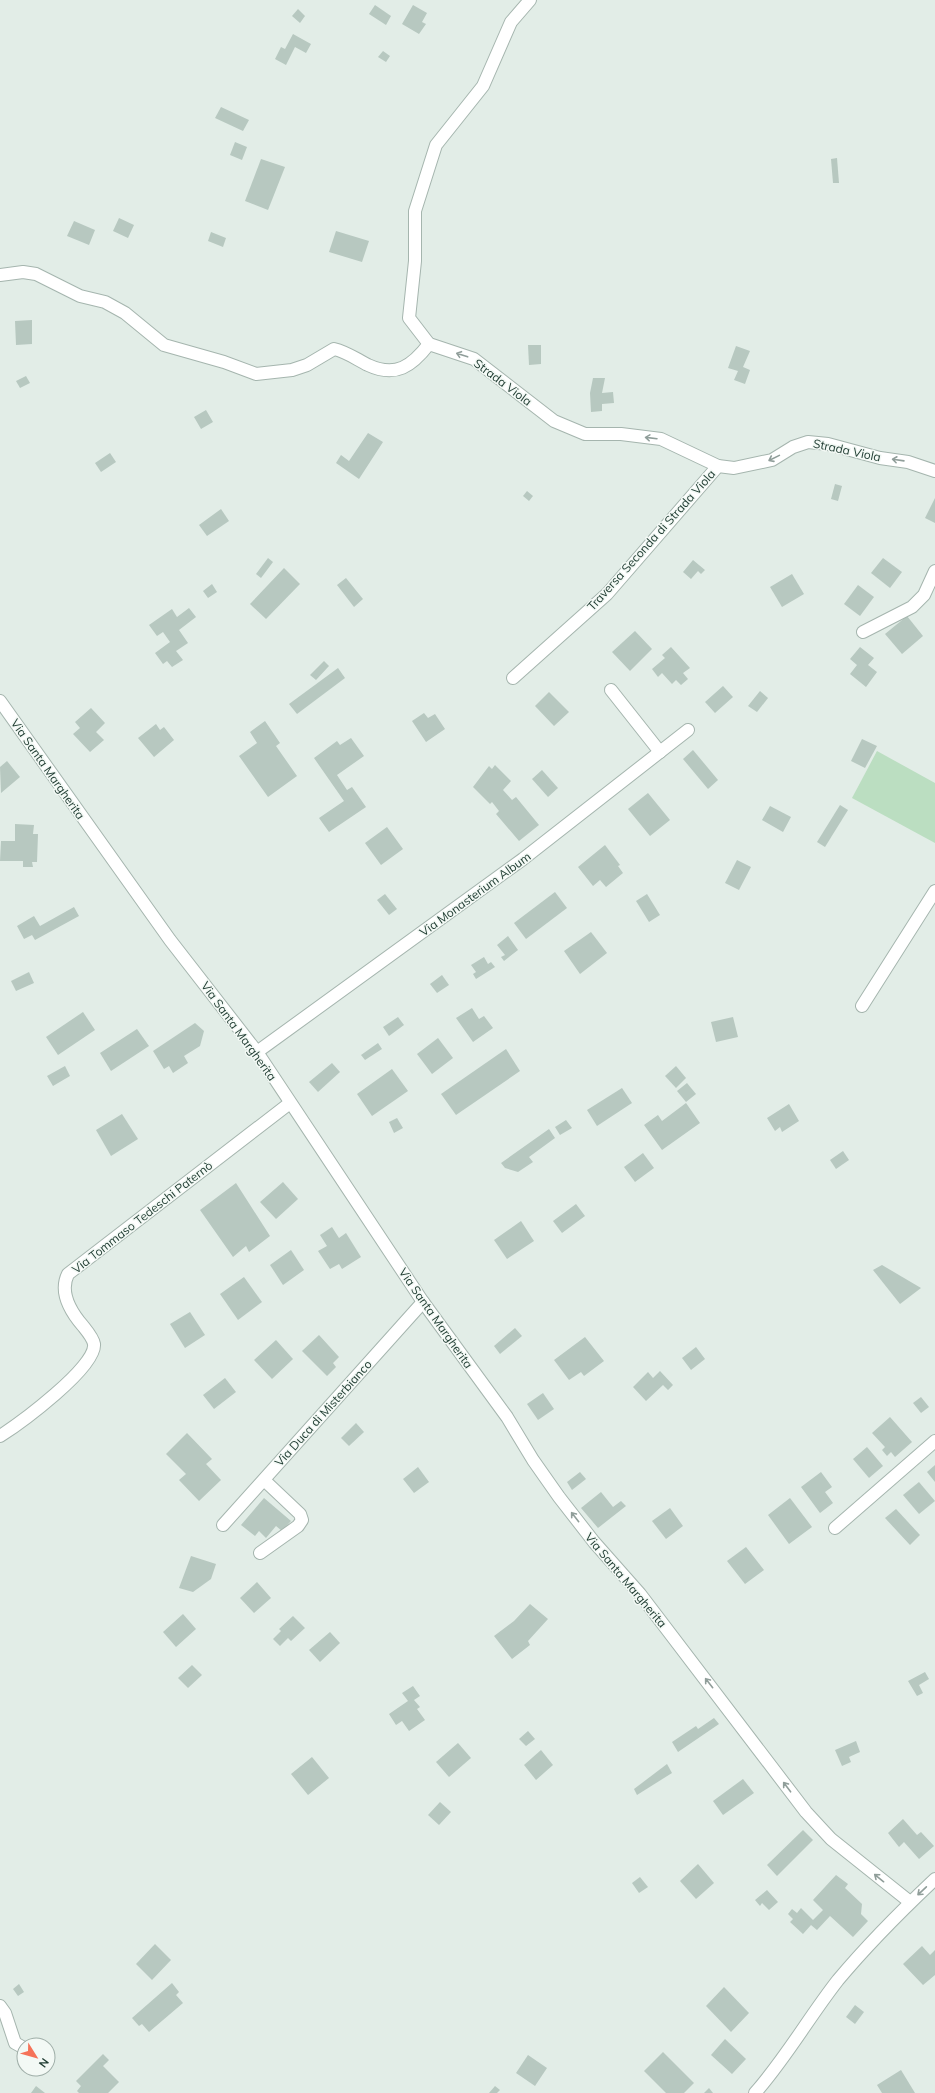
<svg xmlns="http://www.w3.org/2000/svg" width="935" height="2093" viewBox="0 0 935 2093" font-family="Mulish,sans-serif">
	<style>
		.green { fill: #bbdec1 }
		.building { fill: #b7c8c0 }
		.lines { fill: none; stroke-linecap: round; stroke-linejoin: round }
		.minor-casing { stroke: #a5b5ae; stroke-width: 14 }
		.tertiary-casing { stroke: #a5b5ae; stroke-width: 14 }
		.minor { stroke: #fff; stroke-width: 12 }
		.tertiary { stroke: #fff; stroke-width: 12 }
		.oneway { stroke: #909e9a }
		.labels { text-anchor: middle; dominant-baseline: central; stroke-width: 3; stroke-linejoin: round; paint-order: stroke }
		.street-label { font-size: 12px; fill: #223e34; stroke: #f3f9f5 }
	</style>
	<rect width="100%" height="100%" fill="#e2ede7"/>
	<path class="green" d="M 877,751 L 935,783 L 935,843 L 852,798 Z"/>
	<g class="building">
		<path d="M 375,5 L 391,16 L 386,25 L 369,14 Z"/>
		<path d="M 413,5 L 427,13 L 422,22 L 426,24 L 419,34 L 402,24 Z"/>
		<path d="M 298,9 L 305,16 L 300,23 L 292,16 Z"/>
		<path d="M 293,34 L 311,44 L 306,53 L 295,47 L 286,65 L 275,59 L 281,47 L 285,49 Z"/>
		<path d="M 383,51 L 390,56 L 386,62 L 378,57 Z"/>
		<path d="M 221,107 L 249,120 L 243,131 L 215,118 Z"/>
		<path d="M 235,142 L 247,147 L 242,160 L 230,155 Z"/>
		<path d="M 837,158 L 839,183 L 833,183 L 831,159 Z"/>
		<path d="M 261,159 L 285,167 L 268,210 L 245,201 Z"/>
		<path d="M 119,218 L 134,225 L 128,238 L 113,231 Z"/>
		<path d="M 74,221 L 95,230 L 89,245 L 67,236 Z"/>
		<path d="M 336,231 L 369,241 L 362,262 L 329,252 Z"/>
		<path d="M 211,232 L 226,238 L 223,247 L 208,241 Z"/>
		<path d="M 32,320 L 32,344 L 16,345 L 15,321 Z"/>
		<path d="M 528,345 L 541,345 L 541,364 L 529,365 Z"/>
		<path d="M 736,346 L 750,351 L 743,367 L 750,370 L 745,384 L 734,380 L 738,371 L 728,368 Z"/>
		<path d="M 26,376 L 30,383 L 20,388 L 16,381 Z"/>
		<path d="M 593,378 L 605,378 L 602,393 L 613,392 L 614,403 L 602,404 L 602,411 L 591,412 L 590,393 Z"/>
		<path d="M 206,410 L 213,422 L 201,429 L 194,417 Z"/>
		<path d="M 368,433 L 383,442 L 359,479 L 336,463 L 341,455 L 349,461 Z"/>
		<path d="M 110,453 L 116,462 L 101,472 L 95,463 Z"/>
		<path d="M 835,484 L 842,486 L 838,501 L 831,499 Z"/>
		<path d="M 527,491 L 533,496 L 529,501 L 523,496 Z"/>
		<path d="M 935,498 L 935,523 L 925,518 Z"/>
		<path d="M 221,509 L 229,521 L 207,536 L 199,525 Z"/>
		<path d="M 268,558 L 273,562 L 261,578 L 256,574 Z"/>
		<path d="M 883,558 L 902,572 L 890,588 L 871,573 Z"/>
		<path d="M 693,560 L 705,570 L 701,574 L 698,571 L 691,579 L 683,572 Z"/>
		<path d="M 284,568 L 300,584 L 266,619 L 250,604 Z"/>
		<path d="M 792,574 L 804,594 L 782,607 L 770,587 Z"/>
		<path d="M 346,578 L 363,599 L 354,607 L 337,585 Z"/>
		<path d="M 212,584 L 217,592 L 208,598 L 203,591 Z"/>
		<path d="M 858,585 L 874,597 L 860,616 L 844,604 Z"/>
		<path d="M 189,608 L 196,617 L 179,630 L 188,643 L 176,651 L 183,660 L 172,667 L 167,661 L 163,664 L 155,653 L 170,642 L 163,632 L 157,636 L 149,625 L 172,609 L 177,617 Z"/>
		<path d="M 907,616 L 923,636 L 902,654 L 885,634 Z"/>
		<path d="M 635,631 L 652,649 L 630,671 L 612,652 Z"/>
		<path d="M 671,647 L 690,668 L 683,673 L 688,679 L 681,685 L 676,680 L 672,684 L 662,673 L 658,677 L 652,669 L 665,658 L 662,655 Z"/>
		<path d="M 860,647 L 874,658 L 868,665 L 877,672 L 866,687 L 850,674 L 857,665 L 850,659 Z"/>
		<path d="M 324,661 L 329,666 L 316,680 L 310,675 Z"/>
		<path d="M 338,668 L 345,678 L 297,714 L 289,704 Z"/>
		<path d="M 723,686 L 733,697 L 715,713 L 705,702 Z"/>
		<path d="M 760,691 L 768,698 L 757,712 L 748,706 Z"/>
		<path d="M 549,692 L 569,712 L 554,726 L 535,706 Z"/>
		<path d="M 91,708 L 105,723 L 96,732 L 104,740 L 90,752 L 73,734 L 80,728 L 75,722 Z"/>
		<path d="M 424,713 L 428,718 L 435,714 L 445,729 L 426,742 L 412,721 Z"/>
		<path d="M 265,721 L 280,743 L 276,746 L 297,776 L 268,797 L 239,756 L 257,743 L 250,732 Z"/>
		<path d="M 156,724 L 160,730 L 164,727 L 174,740 L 154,757 L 138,738 Z"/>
		<path d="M 351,738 L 364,756 L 337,775 L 347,790 L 352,787 L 366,807 L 329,832 L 319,818 L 344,801 L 314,758 L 337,741 L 340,745 Z"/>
		<path d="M 862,739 L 877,746 L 865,768 L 851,761 Z"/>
		<path d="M 693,750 L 718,780 L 708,789 L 683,759 Z"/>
		<path d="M 7,761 L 20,777 L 1,793 L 0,767 Z"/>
		<path d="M 495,765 L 511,781 L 503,790 L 512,800 L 516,797 L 539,825 L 519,841 L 496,814 L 499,811 L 492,802 L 490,804 L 473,787 L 489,766 L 492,769 Z"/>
		<path d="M 542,770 L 558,788 L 548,797 L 532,779 Z"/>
		<path d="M 648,793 L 670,820 L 650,836 L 628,809 Z"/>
		<path d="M 840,805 L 848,810 L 825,847 L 817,842 Z"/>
		<path d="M 770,806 L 791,817 L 783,832 L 762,820 Z"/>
		<path d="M 15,824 L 34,825 L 33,834 L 38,834 L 37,862 L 32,862 L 33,867 L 23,867 L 23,861 L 0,861 L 1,841 L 15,841 Z"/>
		<path d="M 387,827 L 403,849 L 381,865 L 365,843 Z"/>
		<path d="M 605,845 L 620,865 L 618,866 L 623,873 L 606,887 L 600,880 L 593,886 L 578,867 Z"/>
		<path d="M 737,860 L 751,867 L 739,890 L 725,883 Z"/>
		<path d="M 555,892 L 567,908 L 526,939 L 514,923 Z"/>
		<path d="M 385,894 L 397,909 L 389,915 L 377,900 Z"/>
		<path d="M 647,894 L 660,915 L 649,922 L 636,901 Z"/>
		<path d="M 74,907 L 79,916 L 35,940 L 32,935 L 24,939 L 17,926 L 34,916 L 40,926 Z"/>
		<path d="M 591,932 L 607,953 L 580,974 L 564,951 Z"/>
		<path d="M 508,936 L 518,950 L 504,961 L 501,957 L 505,955 L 497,945 Z"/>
		<path d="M 484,957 L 488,964 L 491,962 L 495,967 L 476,979 L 473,974 L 476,972 L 471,965 Z"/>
		<path d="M 29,972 L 34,983 L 16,991 L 11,981 Z"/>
		<path d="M 442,975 L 449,985 L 437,993 L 430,984 Z"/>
		<path d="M 472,1008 L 479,1019 L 484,1016 L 493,1028 L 473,1042 L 456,1018 Z"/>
		<path d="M 83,1012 L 95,1030 L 58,1055 L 46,1037 Z"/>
		<path d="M 398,1017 L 404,1025 L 389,1036 L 383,1027 Z"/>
		<path d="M 733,1017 L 738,1037 L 716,1042 L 711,1022 Z"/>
		<path d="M 195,1023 L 204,1031 L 200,1046 L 184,1056 L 188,1063 L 173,1073 L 169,1066 L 164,1069 L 153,1051 Z"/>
		<path d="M 137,1029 L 149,1046 L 111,1071 L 100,1053 Z"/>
		<path d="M 438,1038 L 453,1058 L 432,1074 L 417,1054 Z"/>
		<path d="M 378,1043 L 382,1049 L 365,1060 L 361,1055 Z"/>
		<path d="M 506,1049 L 520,1071 L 456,1115 L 441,1094 Z"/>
		<path d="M 332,1063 L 340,1072 L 318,1092 L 309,1082 Z"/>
		<path d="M 65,1066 L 70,1076 L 53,1086 L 47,1076 Z"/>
		<path d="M 676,1066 L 686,1078 L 676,1088 L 665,1076 Z"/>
		<path d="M 392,1069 L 408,1091 L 372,1116 L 357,1094 Z"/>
		<path d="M 687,1083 L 696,1094 L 686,1102 L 677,1091 Z"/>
		<path d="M 622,1088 L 632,1103 L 597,1126 L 587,1110 Z"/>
		<path d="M 686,1103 L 700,1123 L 662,1150 L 644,1125 L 658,1115 L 662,1121 Z"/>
		<path d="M 789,1104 L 799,1121 L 782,1132 L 780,1127 L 775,1131 L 767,1118 Z"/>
		<path d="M 122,1114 L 138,1139 L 111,1156 L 96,1130 Z"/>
		<path d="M 397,1118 L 403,1128 L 394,1133 L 389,1122 Z"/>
		<path d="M 566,1120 L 572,1128 L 560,1135 L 555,1127 Z"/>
		<path d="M 549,1129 L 555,1138 L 529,1157 L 533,1162 L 518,1172 L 505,1168 L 501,1163 Z"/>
		<path d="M 843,1151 L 849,1160 L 836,1169 L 830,1160 Z"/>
		<path d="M 643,1153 L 654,1168 L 635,1182 L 624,1167 Z"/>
		<path d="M 283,1182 L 298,1199 L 276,1219 L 260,1202 Z"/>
		<path d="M 236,1183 L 270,1236 L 249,1252 L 246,1246 L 233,1257 L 200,1210 Z"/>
		<path d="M 576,1204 L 585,1216 L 562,1233 L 553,1221 Z"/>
		<path d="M 521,1221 L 534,1241 L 507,1259 L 494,1240 Z"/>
		<path d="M 332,1227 L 339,1238 L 346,1233 L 361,1257 L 342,1269 L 339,1264 L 330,1269 L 318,1251 L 327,1246 L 320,1235 Z"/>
		<path d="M 291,1250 L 304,1270 L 283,1285 L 270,1265 Z"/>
		<path d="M 882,1265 L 921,1288 L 900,1304 L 873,1270 Z"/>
		<path d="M 244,1277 L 262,1302 L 238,1320 L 220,1294 Z"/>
		<path d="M 190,1312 L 205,1335 L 185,1348 L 170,1324 Z"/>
		<path d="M 515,1328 L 522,1336 L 500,1354 L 494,1346 Z"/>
		<path d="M 319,1335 L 339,1357 L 333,1363 L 336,1367 L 327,1376 L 302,1351 Z"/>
		<path d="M 585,1337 L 604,1361 L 584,1376 L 581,1372 L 569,1380 L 554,1360 Z"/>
		<path d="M 276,1340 L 293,1359 L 272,1379 L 254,1360 Z"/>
		<path d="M 696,1347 L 705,1359 L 691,1370 L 682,1358 Z"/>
		<path d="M 660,1371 L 673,1385 L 668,1390 L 663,1385 L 646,1401 L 633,1387 L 648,1372 L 653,1378 Z"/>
		<path d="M 225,1378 L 236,1392 L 214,1409 L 203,1395 Z"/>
		<path d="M 543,1393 L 554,1409 L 538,1420 L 527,1404 Z"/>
		<path d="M 921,1397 L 929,1407 L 921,1413 L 913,1403 Z"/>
		<path d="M 890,1417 L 912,1442 L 895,1457 L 891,1452 L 887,1456 L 882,1450 L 885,1447 L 872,1433 Z"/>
		<path d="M 356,1423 L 364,1432 L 349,1446 L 341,1438 Z"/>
		<path d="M 187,1433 L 212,1459 L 206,1464 L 221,1480 L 199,1501 L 179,1480 L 186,1474 L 166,1454 Z"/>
		<path d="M 867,1447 L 883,1466 L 869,1478 L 853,1459 Z"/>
		<path d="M 935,1465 L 935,1482 L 927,1472 Z"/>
		<path d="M 418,1467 L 429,1482 L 414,1493 L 403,1479 Z"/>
		<path d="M 580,1472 L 586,1479 L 572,1490 L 567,1482 Z"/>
		<path d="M 821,1472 L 832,1487 L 825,1492 L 833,1503 L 820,1513 L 801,1487 Z"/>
		<path d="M 919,1482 L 935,1501 L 919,1514 L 903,1495 Z"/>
		<path d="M 601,1492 L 613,1507 L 621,1501 L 626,1506 L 598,1528 L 581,1508 Z"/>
		<path d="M 264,1498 L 291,1521 L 282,1531 L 276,1526 L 266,1538 L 259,1531 L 255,1536 L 241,1525 Z"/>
		<path d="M 790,1498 L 812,1527 L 789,1544 L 768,1515 Z"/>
		<path d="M 670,1508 L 683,1526 L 666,1539 L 652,1521 Z"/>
		<path d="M 896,1509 L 920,1535 L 910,1545 L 885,1518 Z"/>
		<path d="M 746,1547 L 764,1570 L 745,1584 L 727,1561 Z"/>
		<path d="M 191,1556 L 216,1564 L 211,1579 L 193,1592 L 179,1588 Z"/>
		<path d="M 257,1582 L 271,1598 L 254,1613 L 240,1598 Z"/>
		<path d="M 530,1604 L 548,1619 L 528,1641 L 530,1645 L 512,1659 L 494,1636 L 514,1621 Z"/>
		<path d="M 183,1614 L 196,1629 L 176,1647 L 163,1632 Z"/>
		<path d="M 293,1616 L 305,1628 L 291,1641 L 288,1638 L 280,1646 L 273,1639 L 281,1631 L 279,1629 Z"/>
		<path d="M 330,1632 L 340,1643 L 320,1662 L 309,1650 Z"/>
		<path d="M 192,1665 L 202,1675 L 188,1688 L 178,1678 Z"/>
		<path d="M 925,1672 L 929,1679 L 919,1685 L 923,1693 L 917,1696 L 908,1681 Z"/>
		<path d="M 413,1686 L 420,1696 L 414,1700 L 420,1707 L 417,1709 L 425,1720 L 409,1731 L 402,1721 L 396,1725 L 389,1714 L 408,1701 L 402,1693 Z"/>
		<path d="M 714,1718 L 719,1724 L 678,1752 L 672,1742 L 696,1726 L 698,1729 Z"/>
		<path d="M 528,1731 L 535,1739 L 526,1746 L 519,1739 Z"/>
		<path d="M 856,1741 L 860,1752 L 849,1757 L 851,1762 L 842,1766 L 835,1750 Z"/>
		<path d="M 458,1743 L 471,1758 L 449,1777 L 436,1762 Z"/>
		<path d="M 541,1750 L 553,1765 L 536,1780 L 524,1765 Z"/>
		<path d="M 312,1757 L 329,1778 L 308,1795 L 291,1774 Z"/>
		<path d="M 667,1764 L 672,1773 L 637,1795 L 634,1789 Z"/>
		<path d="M 743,1779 L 754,1793 L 723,1815 L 713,1801 Z"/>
		<path d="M 440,1802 L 451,1812 L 439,1825 L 428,1815 Z"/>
		<path d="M 903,1819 L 917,1835 L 921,1832 L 934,1846 L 919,1859 L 904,1842 L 899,1847 L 888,1833 Z"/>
		<path d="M 803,1830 L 813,1840 L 777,1876 L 767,1865 Z"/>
		<path d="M 698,1864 L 714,1883 L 696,1899 L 680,1881 Z"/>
		<path d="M 836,1875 L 848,1884 L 845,1888 L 862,1904 L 861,1914 L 868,1921 L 853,1937 L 830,1916 L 817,1930 L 811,1925 L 803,1934 L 790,1922 L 793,1919 L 788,1914 L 792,1909 L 797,1913 L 801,1908 L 813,1920 L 823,1910 L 813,1900 Z"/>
		<path d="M 640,1877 L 648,1887 L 639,1893 L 632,1883 Z"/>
		<path d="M 767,1890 L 778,1902 L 769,1910 L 762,1903 L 760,1906 L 755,1900 Z"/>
		<path d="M 155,1944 L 171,1960 L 152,1980 L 136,1964 Z"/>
		<path d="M 922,1946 L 930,1955 L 935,1950 L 935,1975 L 923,1985 L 903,1964 Z"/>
		<path d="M 172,1983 L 179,1992 L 176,1995 L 183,2003 L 149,2032 L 142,2024 L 139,2026 L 132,2018 Z"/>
		<path d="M 19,1984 L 24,1992 L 18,1996 L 13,1989 Z"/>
		<path d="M 724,1987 L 749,2013 L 731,2032 L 706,2006 Z"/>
		<path d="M 855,2005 L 864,2012 L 855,2024 L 846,2017 Z"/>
		<path d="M 725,2039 L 746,2059 L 732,2074 L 711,2055 Z"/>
		<path d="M 663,2052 L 694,2083 L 684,2093 L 666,2093 L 644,2071 Z"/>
		<path d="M 103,2054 L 109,2060 L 103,2066 L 119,2082 L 108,2093 L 79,2093 L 77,2091 L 81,2086 L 76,2081 Z"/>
		<path d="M 528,2055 L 547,2068 L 535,2086 L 516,2073 Z"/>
		<path d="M 901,2070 L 915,2093 L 882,2093 L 877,2085 Z"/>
		<path d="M 36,2086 L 45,2093 L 31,2093 Z"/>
		<path d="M 495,2086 L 500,2090 L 497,2093 L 489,2093 Z"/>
		<path d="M 709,2088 L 713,2093 L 704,2093 Z"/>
	</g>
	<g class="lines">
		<defs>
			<g id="minor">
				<path d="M 0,275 L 23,272 L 36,274 L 80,296 L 105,302 L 125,313 L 164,345 L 224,362 L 256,374 L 292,370 L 307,365 L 334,349 C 347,352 356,359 368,365 C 396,378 412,366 429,344 L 474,359 L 554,421 L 585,434 L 621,434 L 661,439 L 718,466 L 734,468 L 772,460 L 793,447 L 808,442 L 828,444 L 880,458 L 908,462 L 935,471"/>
				<path d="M 429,344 L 409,318 L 415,261 L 415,211 L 436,145 L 483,86 L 511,22 L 530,0"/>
				<path d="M 863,632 L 912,607 L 924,595 L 935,571"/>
				<path d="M 513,678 L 607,594 L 718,466"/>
				<path d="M 611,690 L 660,752"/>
				<path d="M 862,1006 L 935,891"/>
				<path d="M 257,1052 L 523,859 L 688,730"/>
				<path d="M 0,1436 C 19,1424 97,1367 94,1344 C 93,1338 87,1331 83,1326 C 71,1312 59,1292 68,1274 L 290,1103"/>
				<path d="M 223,1525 L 423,1302"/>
				<path d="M 835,1528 L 935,1441"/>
				<path d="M 260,1553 L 298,1526 L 302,1520 L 300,1514 L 264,1480"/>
				<path d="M 0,2006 L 5,2013 L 15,2043 L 24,2048"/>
			</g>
			<g id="tertiary">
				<path d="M 0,701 L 170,940 L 257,1052 L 423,1302 L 507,1417 L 533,1460 L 559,1497 L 594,1542 L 640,1594 L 806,1812 L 831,1839 L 910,1902"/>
				<path d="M 755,2093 C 786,2058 809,2017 838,1980 C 868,1944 901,1911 935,1879"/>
			</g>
		</defs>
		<use href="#minor" class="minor-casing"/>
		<use href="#tertiary" class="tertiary-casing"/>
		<use href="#minor" class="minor"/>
		<use href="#tertiary" class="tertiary"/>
	</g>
	<defs><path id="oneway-shaft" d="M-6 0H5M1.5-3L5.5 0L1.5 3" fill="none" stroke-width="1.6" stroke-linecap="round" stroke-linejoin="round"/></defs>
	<g class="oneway">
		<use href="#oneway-shaft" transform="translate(462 355) rotate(-162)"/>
		<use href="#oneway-shaft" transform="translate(651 438) rotate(-173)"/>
		<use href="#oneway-shaft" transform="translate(774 458) rotate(154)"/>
		<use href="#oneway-shaft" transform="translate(898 460) rotate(-172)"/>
		<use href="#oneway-shaft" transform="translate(575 1517) rotate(-128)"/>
		<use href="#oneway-shaft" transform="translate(709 1683) rotate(-128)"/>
		<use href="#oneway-shaft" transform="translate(787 1787) rotate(-127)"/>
		<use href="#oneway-shaft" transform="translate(879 1878) rotate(-141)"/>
		<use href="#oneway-shaft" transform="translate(922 1891) rotate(137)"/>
	</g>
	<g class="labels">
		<g class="street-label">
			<text transform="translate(503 382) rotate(37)">Strada Viola</text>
			<text transform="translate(847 450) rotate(12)">Strada Viola</text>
			<text transform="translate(651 540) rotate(-48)">Traversa Seconda di Strada Viola</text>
			<text transform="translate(48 769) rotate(55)">Via Santa Margherita</text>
			<text transform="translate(475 894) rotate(-36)">Via Monasterium Album</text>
			<text transform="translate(239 1031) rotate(54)">Via Santa Margherita</text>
			<text transform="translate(142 1217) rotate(-38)">Via Tommaso Tedeschi Paternò</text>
			<text transform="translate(436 1318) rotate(55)">Via Santa Margherita</text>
			<text transform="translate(323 1413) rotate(-48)">Via Duca di Misterbianco</text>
			<text transform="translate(626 1580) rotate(50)">Via Santa Margherita</text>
		</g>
	</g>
	<g transform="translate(36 2057) rotate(127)"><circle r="19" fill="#f3f9f5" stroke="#9faea8"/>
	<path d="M0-3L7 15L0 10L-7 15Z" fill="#f57258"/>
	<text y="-6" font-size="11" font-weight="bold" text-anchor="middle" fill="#223e34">N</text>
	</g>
</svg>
